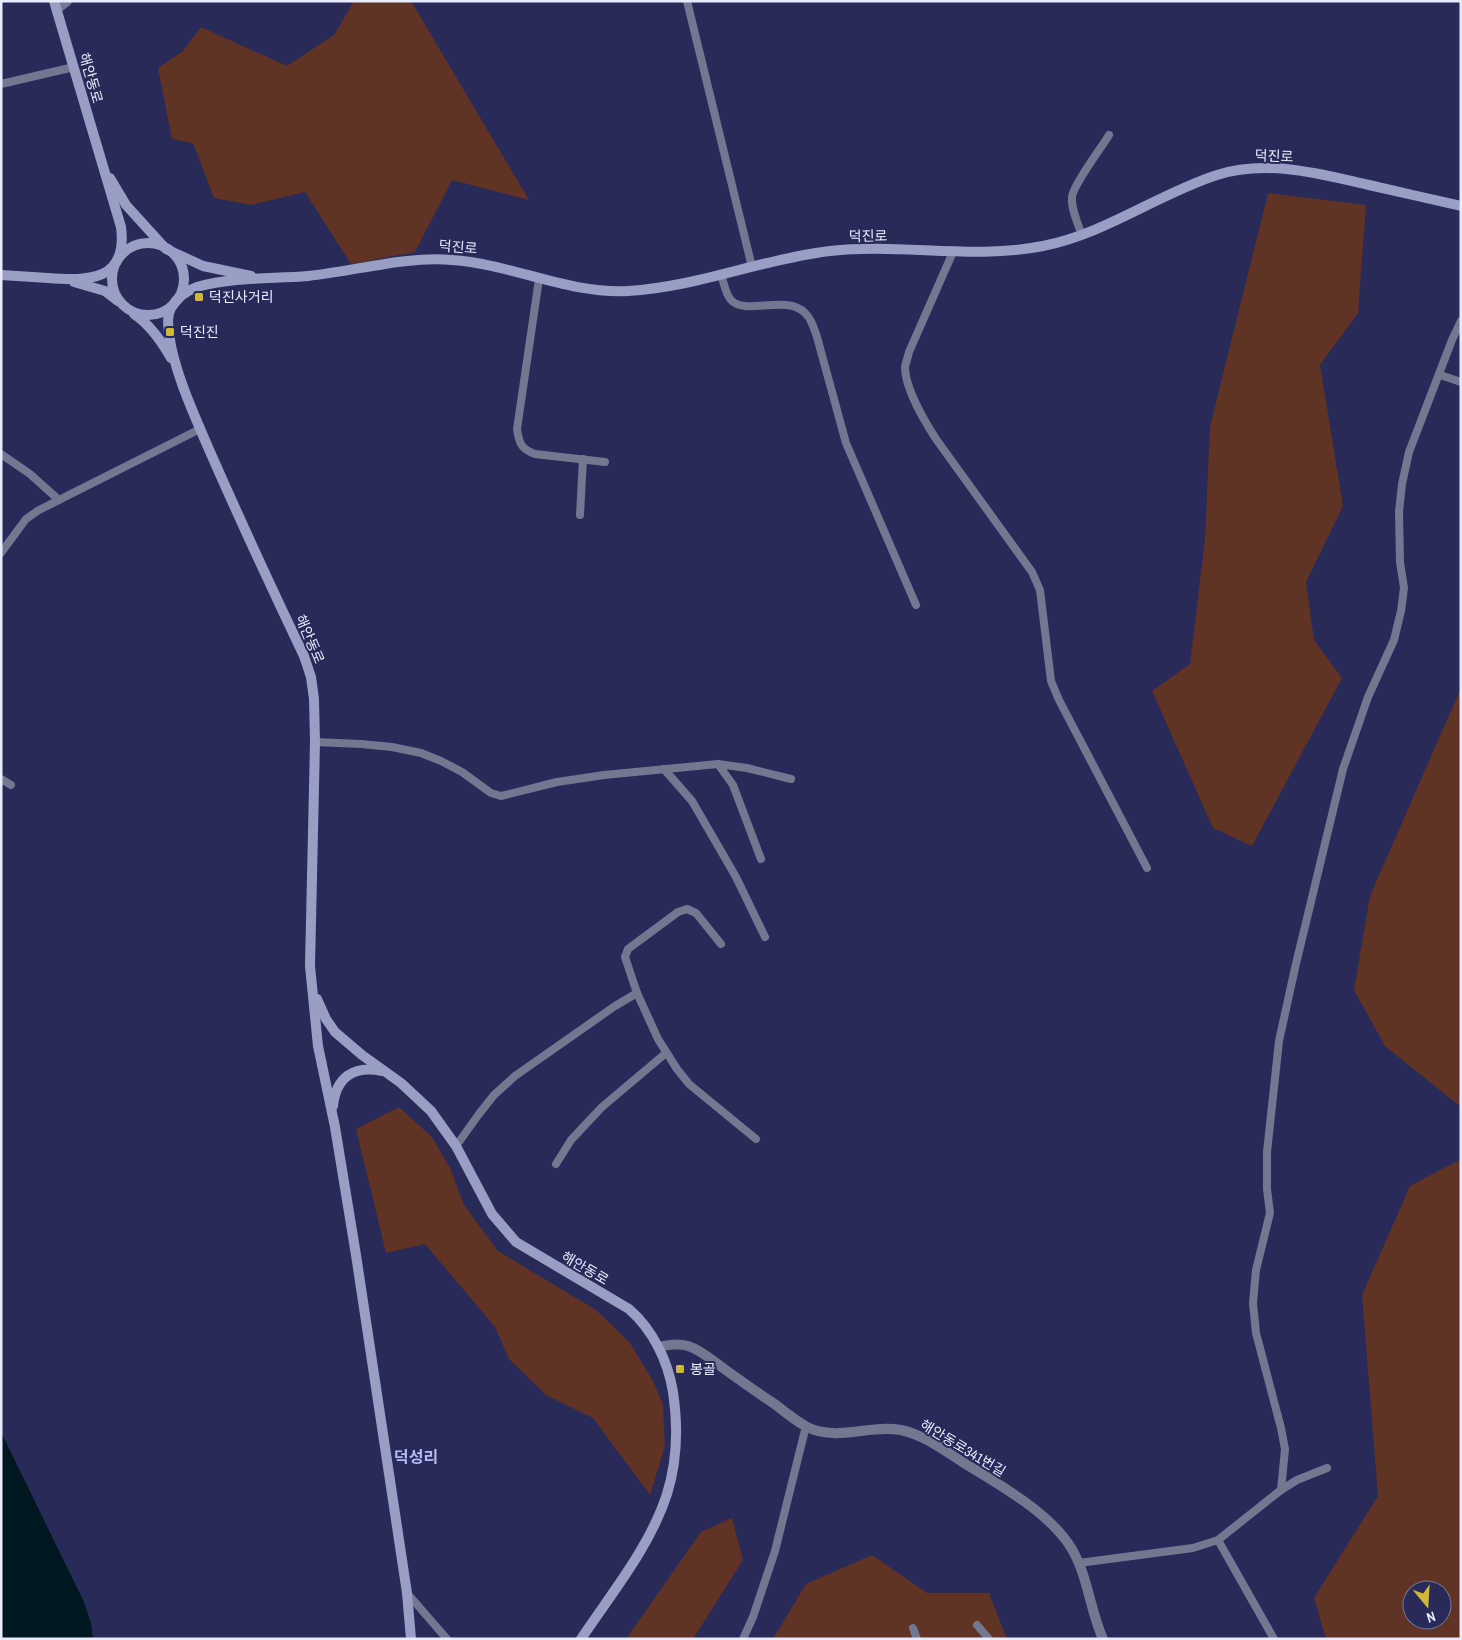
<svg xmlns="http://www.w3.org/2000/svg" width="1462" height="1640" viewBox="0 0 1462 1640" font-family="'Archivo Narrow','Noto Sans KR',sans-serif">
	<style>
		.green { fill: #603324; fill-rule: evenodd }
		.water { fill: #001920 }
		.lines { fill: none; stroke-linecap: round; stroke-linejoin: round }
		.lane { stroke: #73778f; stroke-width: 8 }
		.street { stroke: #73778f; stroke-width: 10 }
		.secondary { stroke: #999ec4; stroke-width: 10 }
		.poi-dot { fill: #cfb837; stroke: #282a59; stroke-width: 2 }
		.labels { text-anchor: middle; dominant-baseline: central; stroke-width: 4; stroke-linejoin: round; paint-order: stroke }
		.street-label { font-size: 14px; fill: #e9ecfe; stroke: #282a59 }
		.poi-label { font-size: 14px; fill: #e9ecfe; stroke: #282a59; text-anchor: start }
		.quarter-label { font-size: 16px; font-weight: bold; fill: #b2b9f3; stroke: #282a59 }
	</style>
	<rect width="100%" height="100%" fill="#282a59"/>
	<g class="green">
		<path d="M 355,1 L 411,1 L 529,200 L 452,180 L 415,252 L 351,264 L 305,192 L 251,205 L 214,198 L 193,143 L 172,139 L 158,68 L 183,51 L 201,27 L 287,66 L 334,35 L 353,3 Z"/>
		<path d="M 1268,193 L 1366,205 L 1358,313 L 1320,365 L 1343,506 L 1306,582 L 1314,640 L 1342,678 L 1252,846 L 1213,828 L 1152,691 L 1190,664 L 1205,539 L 1210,427 Z"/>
		<path d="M 1461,688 L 1461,1107 L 1385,1046 L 1354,990 L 1370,896 Z"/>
		<path d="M 399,1107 L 432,1137 L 450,1168 L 464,1205 L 498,1251 L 596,1310 L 630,1343 L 653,1381 L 663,1405 L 665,1446 L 650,1495 L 593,1418 L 546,1395 L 509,1359 L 495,1327 L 425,1244 L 386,1253 L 356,1129 Z"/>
		<path d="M 1461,1159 L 1461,1639 L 1326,1639 L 1314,1598 L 1378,1496 L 1362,1295 L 1410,1186 ZM 1412,1590 L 1442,1590 L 1442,1620 L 1412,1620 Z"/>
		<path d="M 732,1518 L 743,1560 L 693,1639 L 626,1639 L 701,1532 Z"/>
		<path d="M 872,1555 L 927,1593 L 989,1593 L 1007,1639 L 773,1639 L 806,1584 Z"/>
	</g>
	<path class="water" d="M 1,1432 L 84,1602 L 91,1623 L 93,1639 L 1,1639 Z"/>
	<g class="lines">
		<g class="lane">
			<path d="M 687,1 L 752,267"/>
			<path d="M 1,84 L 74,67"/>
			<path d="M 1082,235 C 1078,224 1071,209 1072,197 C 1073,185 1102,147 1109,135"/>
			<path d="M 953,252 L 909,352 C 908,357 906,362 905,367 C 905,388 925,422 936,439 L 1032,572 L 1040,590 L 1051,681 L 1059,700 L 1147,868"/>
			<path d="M 721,274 C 724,283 725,293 731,300 C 745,316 786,294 805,313 C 812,319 814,329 817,337 L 846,443 L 916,605"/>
			<path d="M 539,279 L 517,429 C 519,443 521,449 535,454 L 605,462"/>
			<path d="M 1440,375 L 1461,382"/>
			<path d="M 1,454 L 30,474 L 59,500"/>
			<path d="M 580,515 L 583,459"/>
			<path d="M 1,553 L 26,519 L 39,510 L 200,429"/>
			<path d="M 315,742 L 361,744 L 392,747 L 421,753 L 441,761 L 462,772 L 491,793 L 501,796 L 557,782 L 604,775 L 718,764 L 747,768 L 791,779"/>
			<path d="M 718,764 L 733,785 L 761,859"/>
			<path d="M 664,769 L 692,801 L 736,877 L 765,937"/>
			<path d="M 1,779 L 11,785"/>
			<path d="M 721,944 L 696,913 L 687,909 L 678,912 L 628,949 L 625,957 L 637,993 L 658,1039 L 677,1069 L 689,1084 L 756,1139"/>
			<path d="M 456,1146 L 479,1114 L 494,1095 L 515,1076 L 615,1006 L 637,993"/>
			<path d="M 556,1164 L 571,1140 L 602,1107 L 666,1053"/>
			<path d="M 1281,1490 L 1285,1449 L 1281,1428 L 1256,1333 L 1253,1303 L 1256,1270 L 1270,1213 L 1267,1189 L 1267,1152 L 1279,1041 L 1295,968 L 1343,769 L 1368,697 L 1394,640 L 1401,611 L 1404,588 L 1400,562 L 1399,512 L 1402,484 L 1409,452 L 1452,340 L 1461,321"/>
			<path d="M 1218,1540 L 1274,1639"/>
			<path d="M 1079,1563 L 1193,1548 L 1218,1540 L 1281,1490 L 1297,1480 L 1327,1468"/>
			<path d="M 407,1593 L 447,1639"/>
			<path d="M 977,1625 L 989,1639"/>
			<path d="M 913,1628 L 917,1639"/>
			<path d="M 743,1639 L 753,1617 L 775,1551 L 806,1426"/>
		</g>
		<g class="street">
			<path d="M 57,9 L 67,1"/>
			<path d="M 658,1347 C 668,1345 678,1343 688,1346 C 701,1350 712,1360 723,1368 C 741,1381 758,1393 776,1405 C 786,1413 796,1421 807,1427 C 837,1442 870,1424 901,1430 C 924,1435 944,1450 964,1463 C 997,1483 1046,1511 1068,1543 C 1088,1572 1089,1608 1103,1639"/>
		</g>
		<g class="secondary">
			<path d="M 110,178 L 126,205 L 166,249 L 203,266 L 251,276"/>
			<circle cx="148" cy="279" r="36"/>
			<path d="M 1,275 C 17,276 33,277 48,278 C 89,281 128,281 121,227 L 54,1"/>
			<path d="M 74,282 L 105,291 L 118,301"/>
			<path d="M 134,314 C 149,324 162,342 171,358"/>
			<path d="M 317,999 L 326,1019 L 335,1032 L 362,1055 L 401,1083 L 431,1111 L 456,1146 L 492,1214 L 516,1242 L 629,1309 C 653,1330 668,1361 673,1392 C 678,1425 677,1462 667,1494 C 650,1547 611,1594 581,1639"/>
			<path d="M 333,1106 C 336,1077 354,1065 382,1071"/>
			<path d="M 411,1639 L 407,1593 L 356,1255 L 335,1127 L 318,1046 L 310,966 L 315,742 L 314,699 L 311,677 L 304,656 C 272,589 241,522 211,454 C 196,419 173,370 169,333 C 168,324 167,316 171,308 C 177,297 186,291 197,287 C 230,277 273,279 308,276 C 356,271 404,256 452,260 C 512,264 567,294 628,291 C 697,287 762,259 830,251 C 901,243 973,260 1043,246 C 1105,234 1158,194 1217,175 C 1267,159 1320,174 1369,185 C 1400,192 1430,199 1461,206"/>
		</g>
	</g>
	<g class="poi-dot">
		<rect x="194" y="292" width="10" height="10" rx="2.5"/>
		<rect x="165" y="327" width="10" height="10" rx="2.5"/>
		<rect x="675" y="1364" width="10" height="10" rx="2.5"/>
	</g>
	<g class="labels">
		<g class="street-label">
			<text transform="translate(91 78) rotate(74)">해안동로</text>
			<text transform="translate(1274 156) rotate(2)">덕진로</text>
			<text transform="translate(868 236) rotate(-1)">덕진로</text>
			<text transform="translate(458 247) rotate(5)">덕진로</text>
			<text transform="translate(310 639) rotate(67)">해안동로</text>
			<text transform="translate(585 1268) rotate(30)">해안동로</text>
			<text transform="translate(963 1448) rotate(31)">해안동로341번길</text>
		</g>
		<g class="poi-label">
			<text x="209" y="297">덕진사거리</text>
			<text x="180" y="332">덕진진</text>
			<text x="690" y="1369">봉골</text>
		</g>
		<g class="quarter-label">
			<text x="416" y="1457">덕성리</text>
		</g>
	</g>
	<rect width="1462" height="1640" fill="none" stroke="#e9ecfe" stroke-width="5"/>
	<g transform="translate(1427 1605) rotate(162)"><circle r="24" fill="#282a59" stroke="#75789b"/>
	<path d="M0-4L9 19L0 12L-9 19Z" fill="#cfb837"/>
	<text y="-8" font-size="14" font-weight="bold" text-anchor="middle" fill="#e9ecfe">N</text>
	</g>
</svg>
